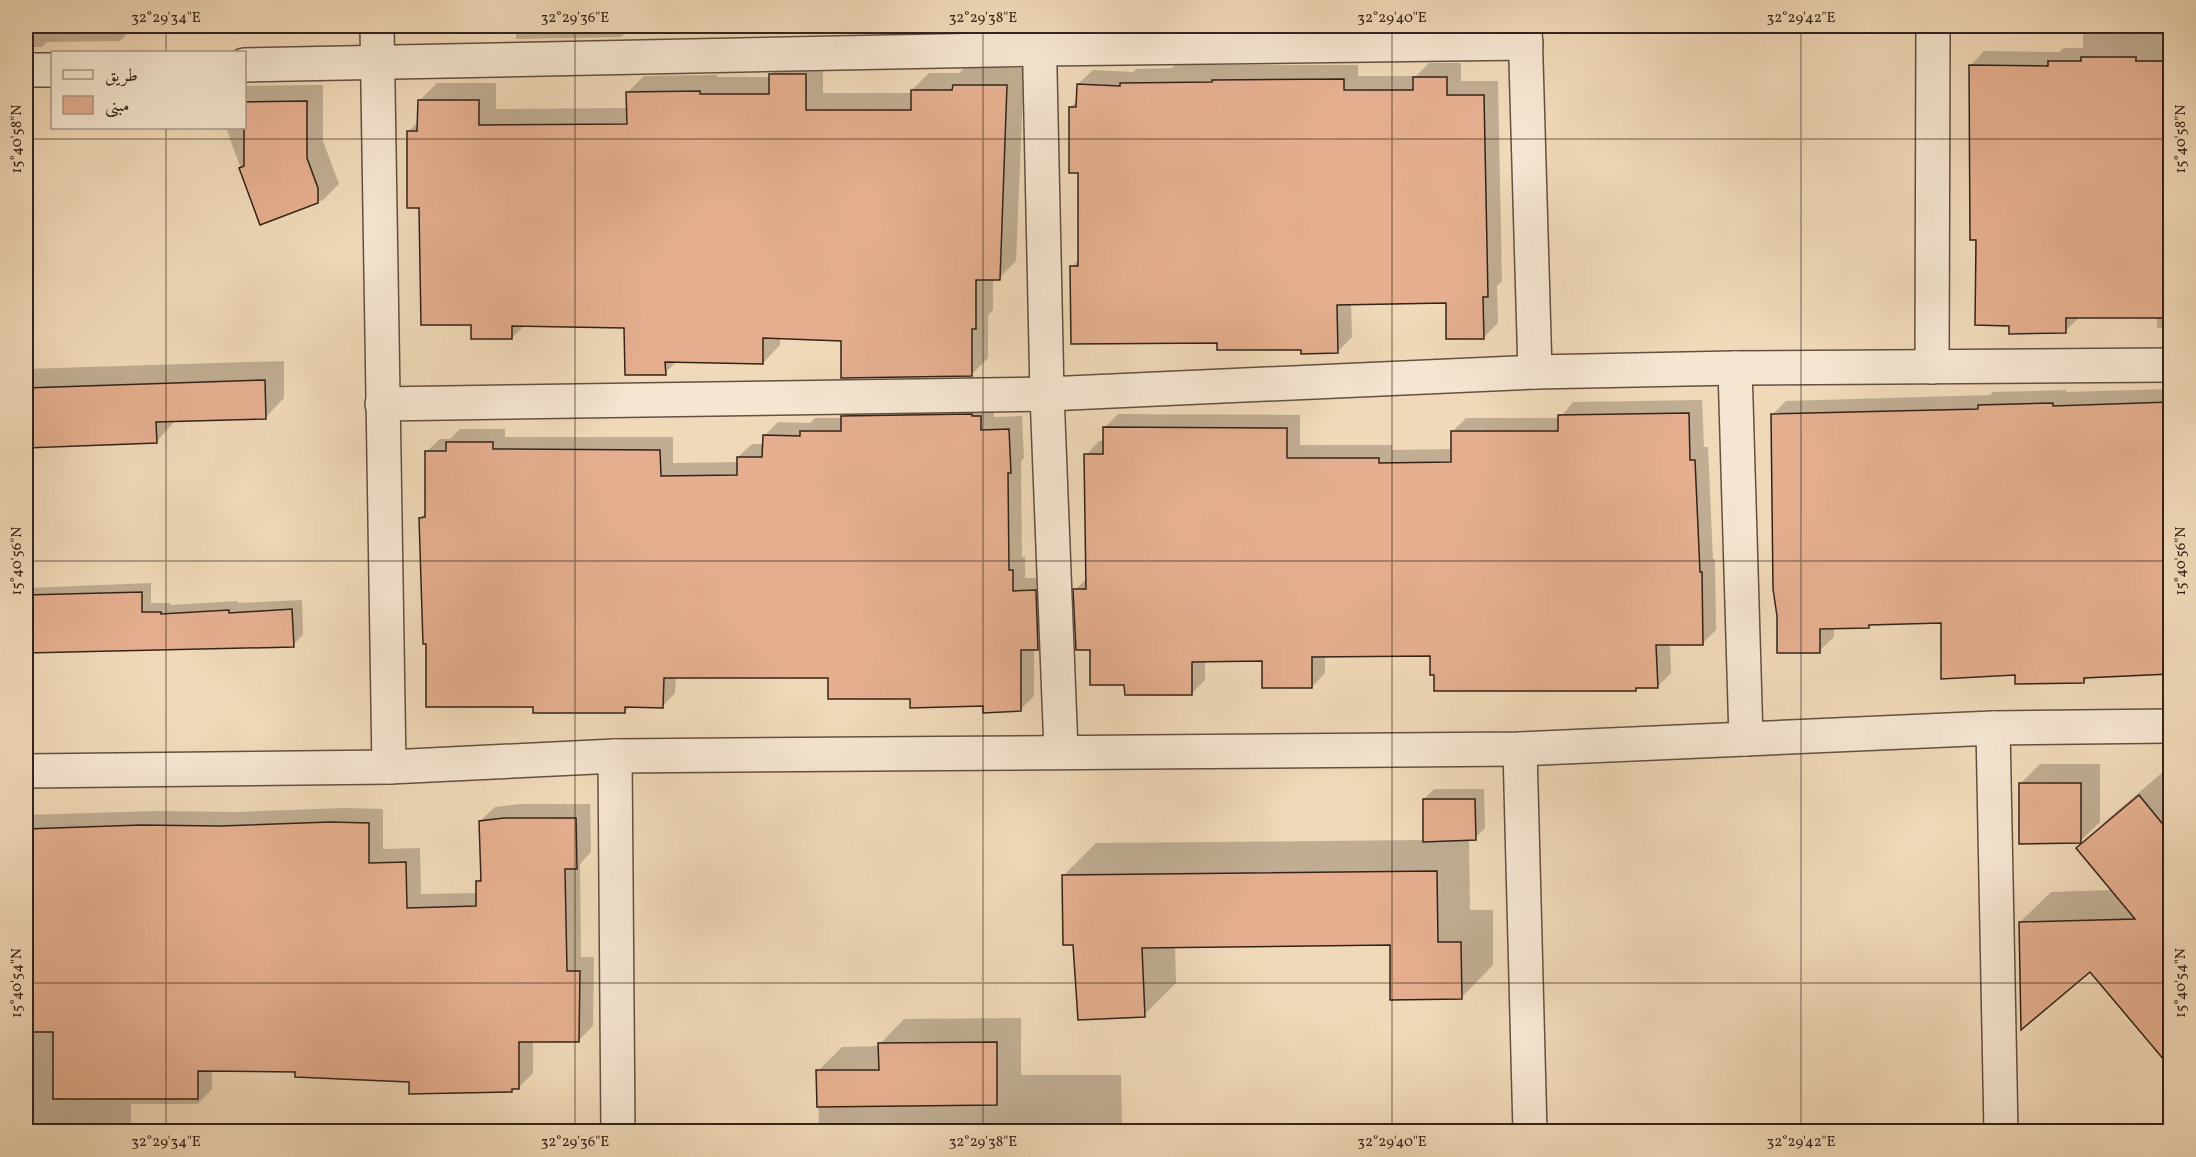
<svg xmlns="http://www.w3.org/2000/svg" width="2196" height="1157" viewBox="0 0 2196 1157" font-family="Vollkorn,Amiri,serif">
	<style>
		.shadow { fill: #0003 }
		.building { fill: #e5af8f; stroke: #342319; stroke-width: 1.5 }
		.lines { fill: none; stroke-linecap: round; stroke-linejoin: round }
		.minor-casing { stroke: #635041; stroke-width: 36 }
		.minor { stroke: #f5e6d1; stroke-width: 33 }
		.ticks { fill: none; stroke: #342319; stroke-width: 1.5; stroke-opacity: 0.45 }
		.neatline { fill: none; stroke: #342319; stroke-width: 2 }
		.ticks-label { font-size: 15px; text-anchor: middle; fill: #342319 }
	</style>
	<rect width="100%" height="100%" fill="#f0d9b8"/>
	<filter id="stains"><feTurbulence type="fractalNoise" baseFrequency=".00333" numOctaves="4"/><feColorMatrix values="0 0 0 0 .2 0 0 0 0 .09 0 0 0 0 .02 0 0 0 .5 -.17"/></filter>
	<radialGradient id="worn" r=".72"><stop offset=".6" stop-color="#630" stop-opacity="0"/><stop offset="1" stop-color="#630" stop-opacity=".3"/></radialGradient>
	<g class="shadow">
		<path d="M 26,26 L 179,26 L 175,30 L 129,31 L 120,41 L 47,42 L 42,47 L 26,47 Z"/>
		<path d="M 516,26 L 633,26 L 621,37 L 516,39 Z"/>
		<path d="M 2083,26 L 2170,26 L 2170,328 L 2157,328 L 2157,317 L 2080,317 L 2065,331 L 2010,325 L 1978,238 L 1970,66 L 1984,51 L 2059,52 L 2064,48 L 2083,48 Z"/>
		<path d="M 788,57 L 823,57 L 823,93 L 912,93 L 912,90 L 929,73 L 959,73 L 971,61 L 1009,63 L 1009,68 L 1024,68 L 1016,261 L 999,278 L 993,278 L 993,310 L 988,315 L 988,358 L 971,375 L 843,340 L 780,337 L 780,345 L 763,363 L 677,361 L 665,373 L 626,326 L 525,325 L 512,338 L 421,207 L 408,132 L 419,121 L 420,100 L 437,83 L 496,83 L 496,109 L 628,108 L 627,93 L 644,76 L 717,75 L 717,77 L 771,77 L 771,75 Z"/>
		<path d="M 1429,63 L 1461,63 L 1461,81 L 1498,81 L 1502,281 L 1497,286 L 1498,323 L 1483,338 L 1448,301 L 1351,303 L 1352,337 L 1337,352 L 1218,342 L 1072,267 L 1079,259 L 1079,172 L 1070,108 L 1078,100 L 1078,84 L 1093,70 L 1133,72 L 1136,69 L 1172,68 L 1175,65 L 1358,65 L 1358,76 L 1416,76 Z"/>
		<path d="M 323,85 L 323,141 L 339,184 L 323,200 L 261,223 L 226,128 L 244,128 L 244,86 Z"/>
		<path d="M 284,361 L 284,398 L 265,418 L 176,420 L 156,442 L 26,447 L 26,369 Z"/>
		<path d="M 2170,389 L 2170,674 L 2089,676 L 2084,682 L 2016,674 L 1942,621 L 1872,623 L 1868,627 L 1834,627 L 1834,637 L 1819,651 L 1772,415 L 1786,401 L 1990,395 L 1993,392 L 2066,390 L 2066,392 Z"/>
		<path d="M 1702,400 L 1704,447 L 1708,447 L 1713,559 L 1715,559 L 1716,630 L 1702,644 L 1670,644 L 1671,673 L 1658,686 L 1639,686 L 1635,689 L 1432,655 L 1325,656 L 1325,673 L 1312,687 L 1263,660 L 1205,660 L 1205,680 L 1191,694 L 1125,684 L 1092,648 L 1075,590 L 1088,577 L 1086,455 L 1099,441 L 1104,441 L 1104,428 L 1118,414 L 1300,415 L 1300,445 L 1392,445 L 1392,450 L 1452,449 L 1452,432 L 1466,418 L 1560,418 L 1573,402 Z"/>
		<path d="M 856,403 L 994,404 L 994,417 L 1022,416 L 1024,458 L 1021,461 L 1022,557 L 1025,557 L 1025,578 L 1049,578 L 1051,635 L 1038,648 L 1034,648 L 1034,696 L 1020,710 L 911,698 L 829,676 L 676,676 L 675,693 L 662,707 L 631,706 L 624,712 L 534,706 L 428,643 L 421,518 L 426,512 L 426,452 L 440,439 L 450,439 L 460,429 L 505,429 L 505,437 L 673,437 L 673,463 L 738,462 L 738,457 L 752,444 L 765,444 L 765,435 L 778,422 L 810,423 L 815,418 L 843,418 Z"/>
		<path d="M 151,583 L 151,603 L 170,603 L 170,605 L 238,601 L 238,603 L 302,600 L 303,635 L 293,645 L 26,652 L 26,588 Z"/>
		<path d="M 2040,764 L 2100,764 L 2100,822 L 2080,841 L 2020,784 Z"/>
		<path d="M 2170,766 L 2170,1064 L 2090,970 L 2020,922 L 2051,892 L 2113,890 L 2078,848 L 2109,818 Z"/>
		<path d="M 1434,789 L 1484,789 L 1485,828 L 1475,838 L 1469,838 L 1470,910 L 1493,910 L 1493,965 L 1461,998 L 1391,944 L 1175,946 L 1176,983 L 1144,1015 L 1075,943 L 1063,876 L 1096,843 L 1424,840 L 1424,799 Z"/>
		<path d="M 519,804 L 590,804 L 591,852 L 580,864 L 581,957 L 594,957 L 593,1026 L 578,1041 L 533,1040 L 533,1073 L 518,1088 L 514,1088 L 511,1091 L 296,1070 L 212,1069 L 212,1089 L 198,1104 L 131,1104 L 131,1132 L 26,1132 L 26,815 L 156,811 L 237,812 L 345,808 L 383,809 L 383,849 L 420,848 L 421,894 L 478,893 L 478,881 L 482,877 L 480,821 L 495,807 Z"/>
		<path d="M 1021,1018 L 1021,1075 L 1121,1075 L 1122,1132 L 787,1132 L 819,1130 L 818,1071 L 842,1047 L 880,1046 L 880,1044 L 904,1019 Z"/>
	</g>
	<g class="building">
		<path d="M 2081,57 L 2136,57 L 2136,61 L 2166,61 L 2166,195 L 2170,195 L 2170,318 L 2066,318 L 2066,333 L 2009,334 L 2009,326 L 1975,325 L 1976,240 L 1970,240 L 1969,65 L 2048,66 L 2048,61 L 2081,61 Z"/>
		<path d="M 769,74 L 806,74 L 806,110 L 911,110 L 911,90 L 952,90 L 953,85 L 1007,85 L 1000,280 L 976,280 L 976,329 L 972,329 L 972,376 L 841,378 L 841,341 L 763,338 L 763,364 L 665,362 L 666,375 L 625,375 L 624,328 L 512,326 L 512,339 L 471,339 L 471,325 L 421,325 L 419,208 L 407,208 L 407,131 L 417,131 L 418,100 L 479,100 L 479,125 L 627,124 L 626,92 L 700,91 L 700,94 L 769,94 Z"/>
		<path d="M 1413,77 L 1447,77 L 1447,95 L 1484,95 L 1488,297 L 1483,297 L 1484,339 L 1446,339 L 1446,303 L 1337,305 L 1338,353 L 1301,354 L 1301,350 L 1217,350 L 1217,343 L 1071,344 L 1070,266 L 1078,266 L 1078,173 L 1069,173 L 1069,107 L 1076,107 L 1077,84 L 1120,86 L 1120,83 L 1212,82 L 1212,80 L 1344,79 L 1344,90 L 1413,90 Z"/>
		<path d="M 307,101 L 307,158 L 318,188 L 318,203 L 260,225 L 239,168 L 244,166 L 244,102 Z"/>
		<path d="M 265,380 L 266,419 L 156,422 L 157,443 L 26,448 L 26,388 Z"/>
		<path d="M 2170,402 L 2170,674 L 2084,678 L 2084,683 L 2015,684 L 2015,675 L 1941,679 L 1941,623 L 1869,625 L 1869,628 L 1820,629 L 1820,653 L 1777,653 L 1777,616 L 1773,589 L 1771,414 L 1978,409 L 1978,405 L 2053,403 L 2053,406 Z"/>
		<path d="M 1689,413 L 1690,460 L 1695,460 L 1700,572 L 1702,572 L 1703,645 L 1656,645 L 1658,688 L 1636,688 L 1636,691 L 1434,691 L 1434,675 L 1430,675 L 1430,656 L 1312,657 L 1312,688 L 1262,688 L 1262,661 L 1192,662 L 1192,695 L 1125,695 L 1124,685 L 1090,685 L 1090,650 L 1076,650 L 1073,589 L 1086,589 L 1084,454 L 1103,454 L 1103,427 L 1287,428 L 1287,458 L 1379,458 L 1379,463 L 1451,462 L 1451,431 L 1558,431 L 1558,415 Z"/>
		<path d="M 972,414 L 972,416 L 981,416 L 981,430 L 1009,429 L 1011,473 L 1008,473 L 1009,570 L 1013,570 L 1013,591 L 1036,590 L 1038,650 L 1021,650 L 1021,711 L 983,713 L 983,706 L 910,708 L 910,699 L 828,699 L 828,678 L 664,678 L 663,708 L 625,707 L 625,713 L 533,713 L 533,707 L 426,707 L 426,644 L 423,644 L 419,518 L 425,517 L 425,451 L 446,451 L 446,442 L 493,442 L 493,449 L 660,450 L 661,476 L 737,475 L 737,457 L 762,457 L 763,435 L 800,436 L 800,431 L 841,431 L 841,416 Z"/>
		<path d="M 142,592 L 142,612 L 161,612 L 161,614 L 229,610 L 229,613 L 292,609 L 294,647 L 26,653 L 26,595 Z"/>
		<path d="M 2019,783 L 2081,783 L 2081,843 L 2019,844 Z"/>
		<path d="M 2139,795 L 2170,833 L 2170,1067 L 2090,972 L 2021,1030 L 2019,922 L 2135,919 L 2076,848 Z"/>
		<path d="M 1423,799 L 1475,799 L 1476,840 L 1423,842 Z"/>
		<path d="M 504,818 L 576,818 L 577,869 L 565,869 L 567,971 L 580,971 L 579,1042 L 519,1042 L 519,1089 L 512,1089 L 512,1092 L 409,1094 L 409,1082 L 295,1077 L 295,1072 L 198,1071 L 198,1099 L 53,1099 L 53,1032 L 26,1032 L 26,829 L 141,825 L 221,826 L 330,822 L 369,823 L 369,863 L 406,862 L 407,908 L 476,906 L 476,881 L 481,881 L 479,821 Z"/>
		<path d="M 1437,871 L 1438,942 L 1461,942 L 1462,999 L 1390,1000 L 1390,945 L 1142,948 L 1145,1017 L 1078,1020 L 1073,945 L 1063,945 L 1062,875 Z"/>
		<path d="M 997,1042 L 997,1105 L 817,1107 L 816,1070 L 879,1070 L 878,1043 Z"/>
	</g>
	<g class="lines">
		<defs>
			<g id="minor">
				<path d="M 377,26 L 389,767"/>
				<path d="M 1039,26 L 1047,394 L 1061,751"/>
				<path d="M 1525,26 L 1535,372"/>
				<path d="M 244,65 L 1040,49 L 1526,43"/>
				<path d="M 26,70 L 52,70"/>
				<path d="M 1932,367 L 1933,26"/>
				<path d="M 1735,368 L 1746,739"/>
				<path d="M 382,404 L 1047,394 L 1535,372 L 1735,368 L 2170,365"/>
				<path d="M 1993,728 L 2001,1132"/>
				<path d="M 1520,749 L 1530,1132"/>
				<path d="M 615,756 L 618,1132"/>
				<path d="M 26,771 L 389,767 L 615,756 L 1520,749 L 1993,728 L 2170,726"/>
			</g>
		</defs>
		<use href="#minor" class="minor-casing"/>
		<use href="#minor" class="minor"/>
	</g>
	<path class="ticks" d="M 166,26 L 166,52M 575,26 L 575,1132M 983,26 L 983,1132M 1392,26 L 1392,1132M 1801,26 L 1801,1132M 166,128 L 166,1132M 26,139 L 2170,139M 26,561 L 2170,561M 26,983 L 2170,983"/>
	<rect width="2196" height="1157" fill="none" stroke="#f0d9b8" stroke-width="66"/>
	<rect x="51" y="51" width="195" height="78" fill="#f5e6d1" stroke="#a89887" stroke-width="1.5"/>
	<rect x="63" y="70" width="30" height="9" fill="#f5e6d1" stroke="#a89887" stroke-width="1.5"/>
	<text x="105" y="81" font-size="18" fill="#342319">طريق</text>
	<rect x="63" y="96" width="30" height="18" fill="#e5af8f" stroke="#a89887" stroke-width="1.5"/>
	<text x="105" y="111" font-size="18" fill="#342319">مبنى</text>
	<rect x="33" y="33" width="2130" height="1091" class="neatline"/>
	<g class="ticks-label">
		<text x="166" y="22">32°29'34"E</text>
		<text x="575" y="22">32°29'36"E</text>
		<text x="983" y="22">32°29'38"E</text>
		<text x="1392" y="22">32°29'40"E</text>
		<text x="1801" y="22">32°29'42"E</text>
		<text transform="translate(16 139) rotate(-90)" y="5">15°40'58"N</text>
		<text transform="translate(2180 139) rotate(-90)" y="5">15°40'58"N</text>
		<text transform="translate(16 561) rotate(-90)" y="5">15°40'56"N</text>
		<text transform="translate(2180 561) rotate(-90)" y="5">15°40'56"N</text>
		<text transform="translate(16 983) rotate(-90)" y="5">15°40'54"N</text>
		<text transform="translate(2180 983) rotate(-90)" y="5">15°40'54"N</text>
		<text x="166" y="1146">32°29'34"E</text>
		<text x="575" y="1146">32°29'36"E</text>
		<text x="983" y="1146">32°29'38"E</text>
		<text x="1392" y="1146">32°29'40"E</text>
		<text x="1801" y="1146">32°29'42"E</text>
	</g>
	<rect width="100%" height="100%" filter="url(#stains)"/>
	<rect width="100%" height="100%" fill="url(#worn)"/>
</svg>
